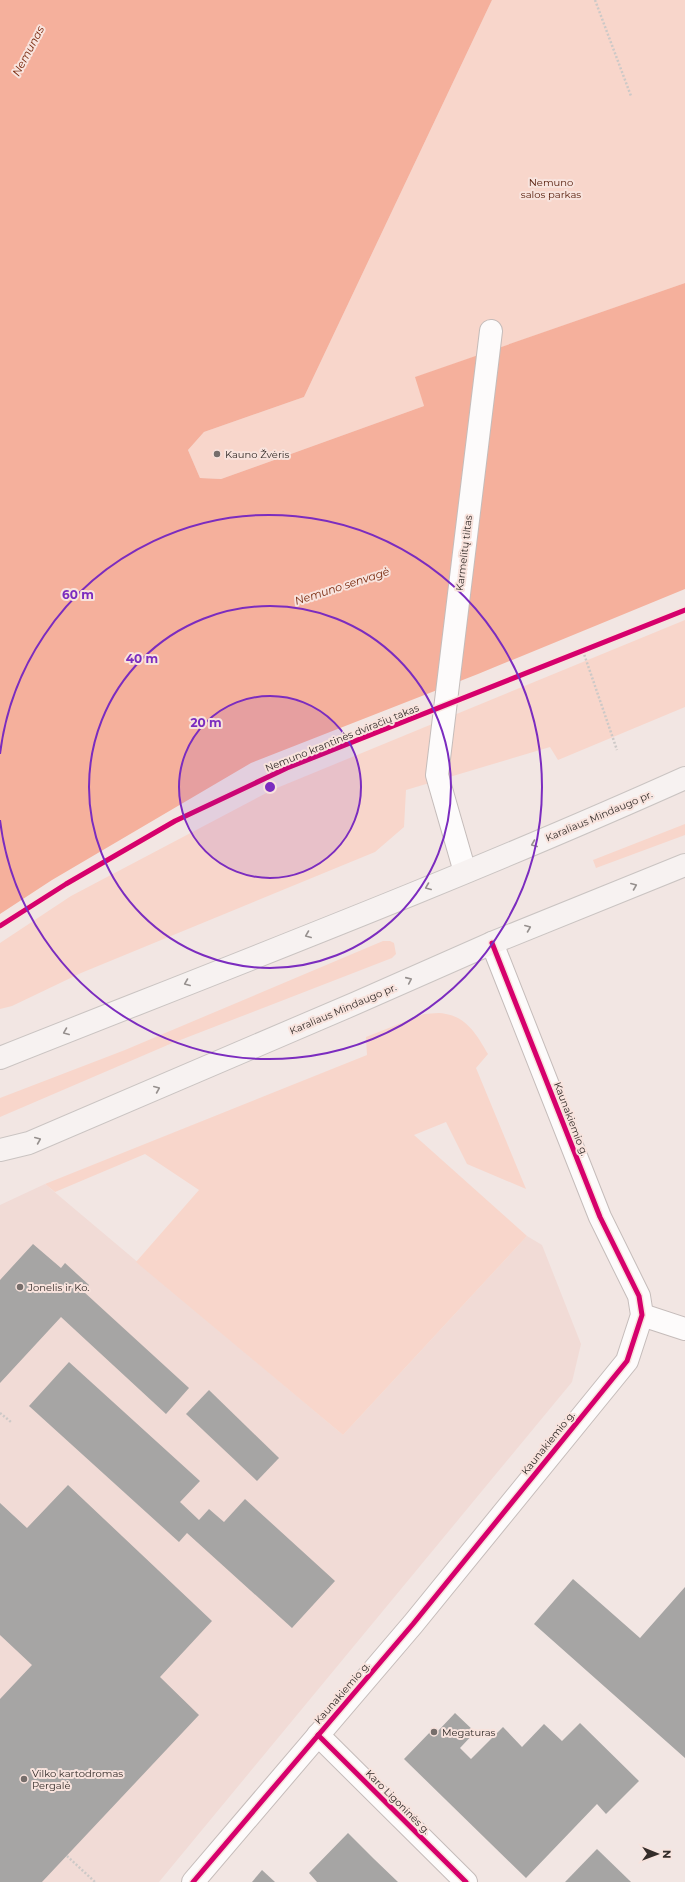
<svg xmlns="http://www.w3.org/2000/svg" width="685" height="1882" viewBox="0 0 685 1882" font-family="Montserrat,sans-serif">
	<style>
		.built { fill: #f1dbd6 }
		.green { fill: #f8d6cb }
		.water { fill: #f5b09c }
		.building { fill: #a6a5a4 }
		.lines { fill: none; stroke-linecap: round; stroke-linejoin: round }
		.minor-casing { stroke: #c5bcba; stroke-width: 24 }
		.primary-casing { stroke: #cac4c2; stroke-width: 24 }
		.path { stroke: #cdc9c7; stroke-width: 2.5; stroke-dasharray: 2 2; stroke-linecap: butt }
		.minor { stroke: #fdfbfb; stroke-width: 22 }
		.primary { stroke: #f7f2f1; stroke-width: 22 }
		.cycleway-casing { stroke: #f8e3dd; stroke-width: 8 }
		.cycleway { stroke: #d6006c; stroke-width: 5 }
		.oneway { stroke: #96908e }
		.ring { fill: none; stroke: #7b2cbf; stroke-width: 2 }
		.poi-dot { fill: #766e6b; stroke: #f8e3dd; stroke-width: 1.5 }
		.labels { text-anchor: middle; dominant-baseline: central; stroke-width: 4; stroke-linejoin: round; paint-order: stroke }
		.park-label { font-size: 10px; fill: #541b09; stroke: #f8e3dd }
		.poi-label { font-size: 10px; fill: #342d2a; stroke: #f8e3dd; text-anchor: start }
		.street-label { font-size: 10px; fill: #342d2a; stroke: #f8e3dd }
		.water-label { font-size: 11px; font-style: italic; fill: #77260a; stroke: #f8e3dd }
		.centre { fill: #7b2cbf; stroke: #f8e3dd; stroke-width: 2 }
		.ring-label { font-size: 12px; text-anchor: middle; font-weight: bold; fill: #7b2cbf; stroke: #f8e3dd; stroke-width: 4; stroke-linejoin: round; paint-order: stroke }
	</style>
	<rect width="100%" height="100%" fill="#f2e6e3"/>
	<path class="built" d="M 45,1184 L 343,1435 L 527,1236 L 542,1245 L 581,1344 L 572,1382 L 159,1882 L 0,1882 L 0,1205 Z"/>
	<g class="green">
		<path d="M 492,0 L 685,0 L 685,283 L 416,377 L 424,406 L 221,479 L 200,478 L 188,450 L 204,432 L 304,397 Z"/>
		<path d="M 685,620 L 685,707 L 558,760 L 550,747 L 406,790 L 404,827 L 375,852 L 81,973 L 12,1006 L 0,1009 L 0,943 L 71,896 L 272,790 Z"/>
		<path d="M 685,824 L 685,835 L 596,868 L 593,860 Z"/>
		<path d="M 383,941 L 390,941 L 394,943 L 396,954 L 392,958 L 170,1044 L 0,1117 L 0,1098 L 125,1050 Z"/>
		<path d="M 424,1014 C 431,1014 439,1012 446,1014 C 468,1018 478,1037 488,1054 L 476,1068 L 526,1189 L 467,1164 L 446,1122 L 414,1135 L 527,1236 L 343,1435 L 136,1262 L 199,1190 L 145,1154 L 55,1192 L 45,1184 L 367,1055 L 366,1037 Z"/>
	</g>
	<path class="water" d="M 0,0 L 492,0 L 304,397 L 204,432 L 188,450 L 200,478 L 221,479 L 424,406 L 415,377 L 685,283 L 685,589 L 478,674 L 251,763 L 52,880 L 0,914 Z"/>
	<g class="building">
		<path d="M 33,1244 L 61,1268 L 65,1263 L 89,1285 L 84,1292 L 189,1388 L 166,1414 L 61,1317 L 0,1383 L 0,1280 Z"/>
		<path d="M 69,1362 L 200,1481 L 180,1502 L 199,1520 L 209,1509 L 224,1522 L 245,1499 L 335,1581 L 292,1628 L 187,1533 L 179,1542 L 29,1406 Z"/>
		<path d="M 209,1390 L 279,1458 L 257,1481 L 186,1414 Z"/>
		<path d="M 68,1485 L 212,1621 L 160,1677 L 199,1715 L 42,1882 L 0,1882 L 0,1699 L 32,1665 L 0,1635 L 0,1503 L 27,1528 Z"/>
		<path d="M 573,1579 L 640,1638 L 685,1587 L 685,1758 L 534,1624 Z"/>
		<path d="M 455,1713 L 475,1732 L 460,1748 L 471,1759 L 503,1727 L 522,1747 L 544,1724 L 562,1741 L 580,1723 L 639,1781 L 606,1814 L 597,1804 L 526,1878 L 404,1759 L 434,1728 L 437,1732 Z"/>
		<path d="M 348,1833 L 374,1859 L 398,1882 L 317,1882 L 309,1873 Z"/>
		<path d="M 597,1849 L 631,1882 L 565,1882 Z"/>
		<path d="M 262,1870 L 275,1882 L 252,1882 Z"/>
	</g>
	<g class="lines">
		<defs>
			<g id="minor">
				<path d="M 465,872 L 437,775 L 491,331"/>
				<path d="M 642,1315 L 685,1329"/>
				<path d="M 318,1735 L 466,1882"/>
				<path d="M 193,1882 L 413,1624 L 627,1361 L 642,1315 L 639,1296 L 600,1217 L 492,943"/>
			</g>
			<g id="primary">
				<path d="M 0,1058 C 229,967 460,879 685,778"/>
				<path d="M 0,1150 L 29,1143 L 356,1003 L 492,943 L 685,865"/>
			</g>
		</defs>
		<use href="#minor" class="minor-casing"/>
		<use href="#primary" class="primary-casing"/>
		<g class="path">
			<path d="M 595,0 L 631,96"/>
			<path d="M 583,651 L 617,750"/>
			<path d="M 0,1413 L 11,1422"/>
			<path d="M 67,1856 L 95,1882"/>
		</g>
		<use href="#minor" class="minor"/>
		<use href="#primary" class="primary"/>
		<defs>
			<g id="cycleway">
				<path d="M 0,926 L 66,884 L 175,821 L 287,768 L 685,610"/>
				<path d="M 318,1735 L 466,1882"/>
				<path d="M 193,1882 L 413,1624 L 627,1361 L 642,1315 L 639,1296 L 600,1217 L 492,943"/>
			</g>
		</defs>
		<use href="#cycleway" class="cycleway-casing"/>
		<use href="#cycleway" class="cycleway"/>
	</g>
	<defs><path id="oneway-chevron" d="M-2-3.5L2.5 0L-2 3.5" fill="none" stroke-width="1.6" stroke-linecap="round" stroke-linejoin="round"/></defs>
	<g class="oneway">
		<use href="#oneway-chevron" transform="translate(534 844) rotate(158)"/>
		<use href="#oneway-chevron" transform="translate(634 886) rotate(-22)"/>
		<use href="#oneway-chevron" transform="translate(428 887) rotate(158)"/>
		<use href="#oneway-chevron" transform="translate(528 928) rotate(-22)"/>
		<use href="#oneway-chevron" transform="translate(308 935) rotate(158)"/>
		<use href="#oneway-chevron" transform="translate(409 980) rotate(-24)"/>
		<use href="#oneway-chevron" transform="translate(187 983) rotate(158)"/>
		<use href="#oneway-chevron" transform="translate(66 1032) rotate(158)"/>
		<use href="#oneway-chevron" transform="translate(157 1089) rotate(-23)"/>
		<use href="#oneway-chevron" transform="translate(38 1140) rotate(-23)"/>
	</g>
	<circle cx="270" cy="787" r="91" fill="#7b2cbf" fill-opacity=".12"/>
	<g class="ring">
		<circle cx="270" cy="787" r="91"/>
		<circle cx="270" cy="787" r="181"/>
		<path d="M0 754A272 272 0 1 1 0 820"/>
	</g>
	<g class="poi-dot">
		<circle cx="217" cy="454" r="4"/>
		<circle cx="20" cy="1287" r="4"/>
		<circle cx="434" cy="1732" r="4"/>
		<circle cx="24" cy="1779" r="4"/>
	</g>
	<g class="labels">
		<g class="park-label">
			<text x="551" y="182">Nemuno<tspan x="551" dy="12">salos parkas</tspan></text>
		</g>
		<g class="poi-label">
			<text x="225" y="454">Kauno Žvėris</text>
			<text x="28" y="1287">Jonelis ir Ko.</text>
			<text x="442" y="1732">Megaturas</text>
			<text x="32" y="1773">Vilko kartodromas<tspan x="32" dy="12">Pergalė</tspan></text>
		</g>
		<g class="street-label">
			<text transform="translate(464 553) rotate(-83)">Karmelitų tiltas</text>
			<text transform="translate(342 738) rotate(-22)">Nemuno krantinės dviračių takas</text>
			<text transform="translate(599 816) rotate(-23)">Karaliaus Mindaugo pr.</text>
			<text transform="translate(343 1009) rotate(-23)">Karaliaus Mindaugo pr.</text>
			<text transform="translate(571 1119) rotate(69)">Kaunakiemio g.</text>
			<text transform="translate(548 1443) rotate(-51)">Kaunakiemio g.</text>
			<text transform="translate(342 1693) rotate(-49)">Kaunakiemio g.</text>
			<text transform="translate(398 1802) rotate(45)">Karo Ligoninės g.</text>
		</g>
		<g class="water-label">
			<text transform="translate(28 51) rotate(-62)">Nemunas</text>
			<text transform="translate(342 586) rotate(-18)">Nemuno senvagė</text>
		</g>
	</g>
	<circle cx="270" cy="787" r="6" class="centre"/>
	<g class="ring-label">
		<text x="78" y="599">60 m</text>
		<text x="142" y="663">40 m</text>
		<text x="206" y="727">20 m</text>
	</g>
	<g transform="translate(657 1854) rotate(91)" stroke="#f8e3dd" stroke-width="3" paint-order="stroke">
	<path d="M0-3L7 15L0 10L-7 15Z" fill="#342d2a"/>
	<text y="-6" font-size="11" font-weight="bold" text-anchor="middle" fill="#342d2a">N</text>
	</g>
</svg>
